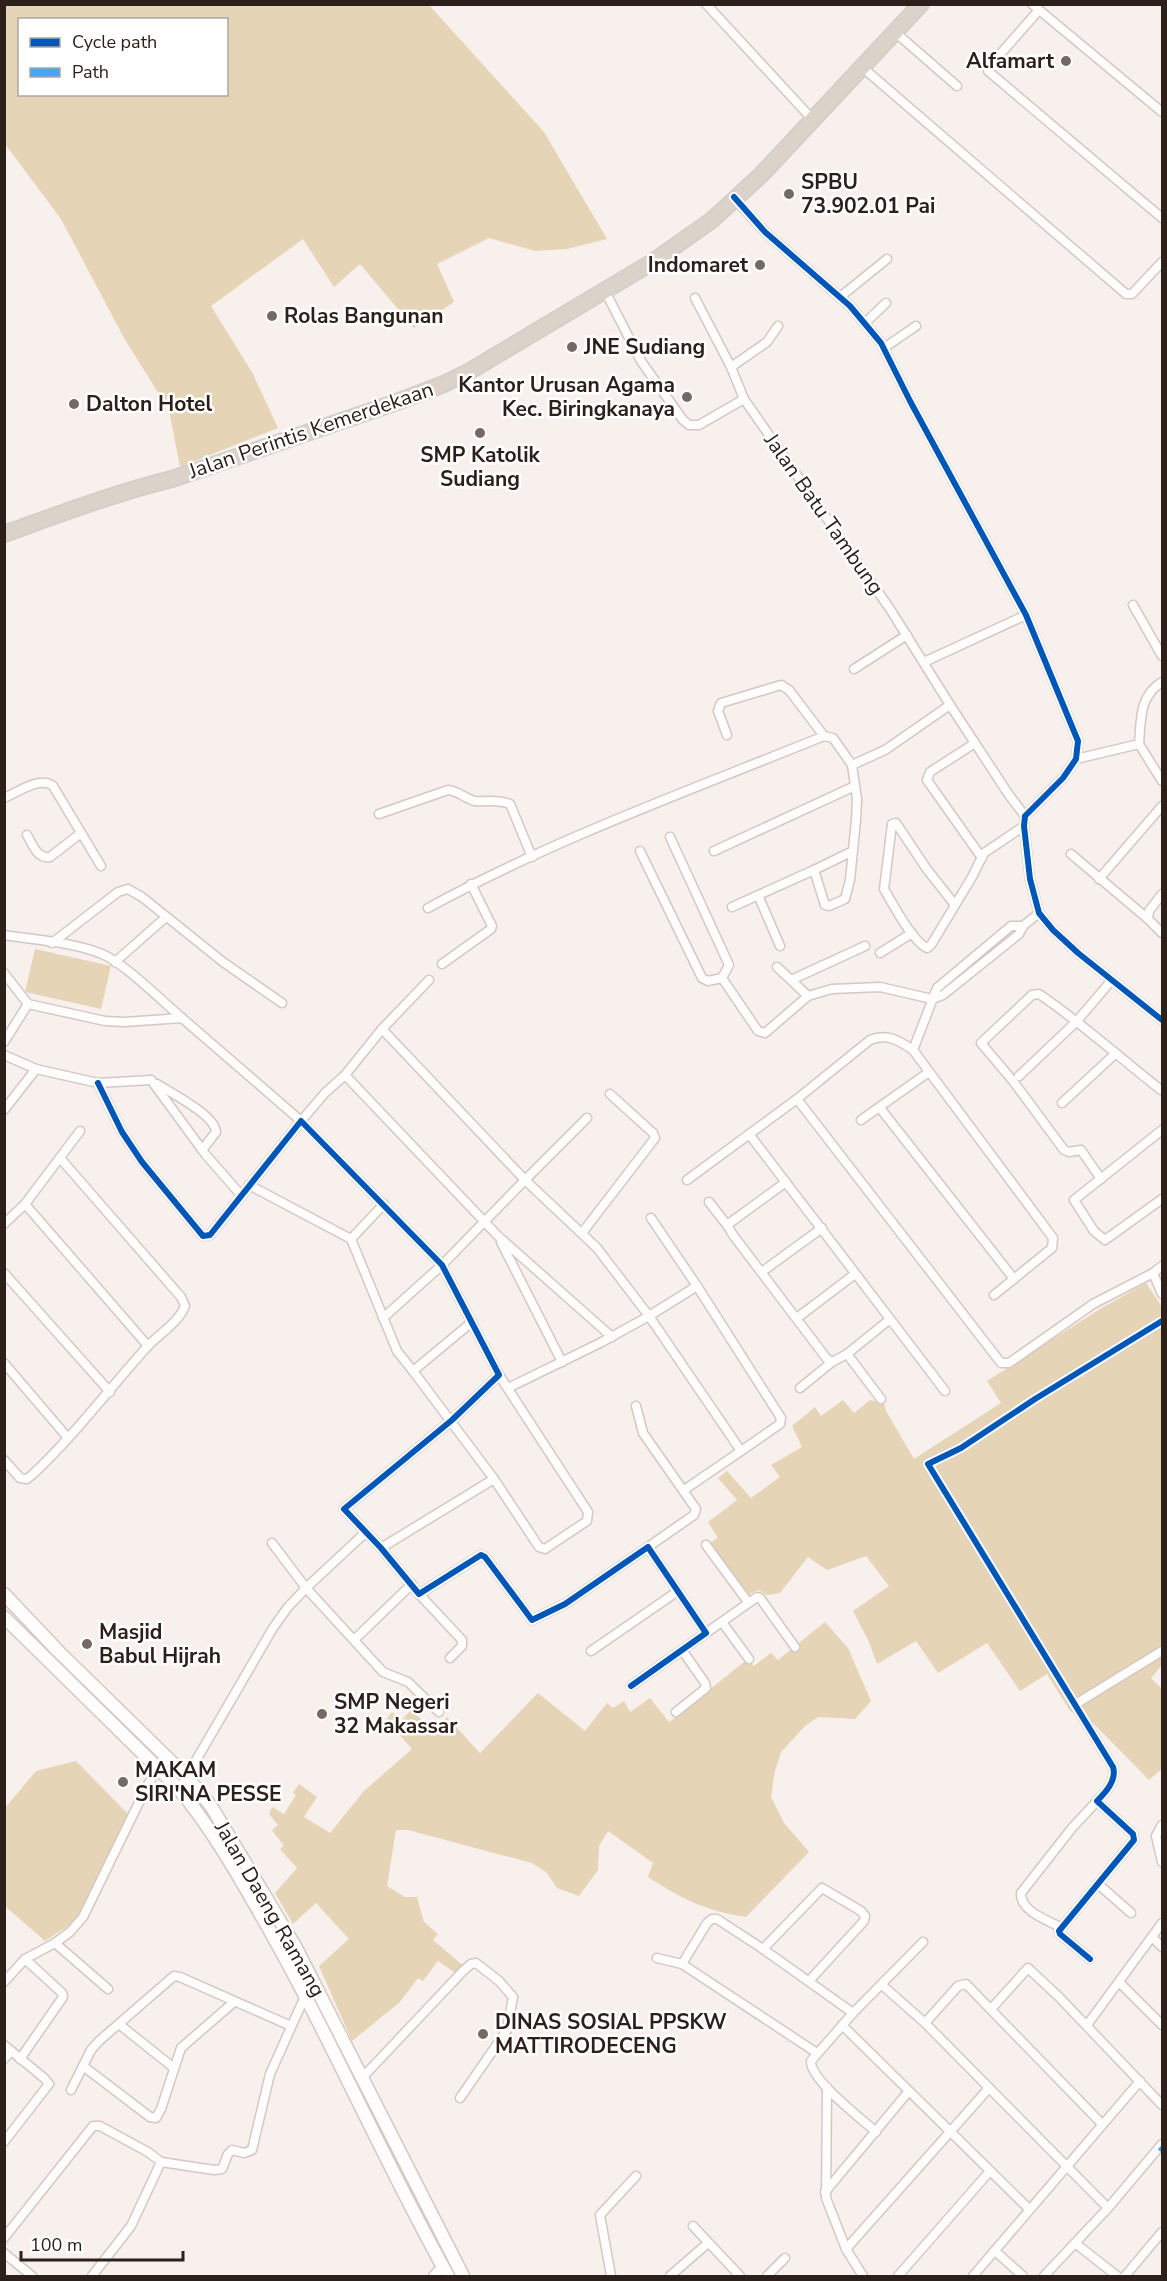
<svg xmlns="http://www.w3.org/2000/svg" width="1167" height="2281" viewBox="0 0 1167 2281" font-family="'Nunito Sans',sans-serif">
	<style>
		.green { fill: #e5d4b6; fill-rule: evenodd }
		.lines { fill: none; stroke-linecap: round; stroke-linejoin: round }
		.street-casing { stroke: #d3c8c3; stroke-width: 11 }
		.secondary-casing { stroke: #d3c8c3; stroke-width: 15 }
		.highway-casing { stroke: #d3cdca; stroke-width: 18 }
		.street { stroke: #fefdfc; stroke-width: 8 }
		.secondary { stroke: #fefdfc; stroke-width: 12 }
		.highway { stroke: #dbd2c9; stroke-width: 15 }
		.quiet { stroke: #3fa9f5; stroke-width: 4.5; stroke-dasharray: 9 4.5; stroke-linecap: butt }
		.cycleway-casing { stroke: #fff; stroke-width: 10 }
		.cycleway { stroke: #0057b8; stroke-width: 6 }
		.poi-dot { fill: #746964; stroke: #fff; stroke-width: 2 }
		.labels { text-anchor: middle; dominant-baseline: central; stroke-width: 5; stroke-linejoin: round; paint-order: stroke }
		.poi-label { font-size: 21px; font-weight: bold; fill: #2d201a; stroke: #fff; text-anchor: start }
		.street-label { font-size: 21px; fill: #2d201a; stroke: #fff }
	</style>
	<rect width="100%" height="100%" fill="#f8f0ec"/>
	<g class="green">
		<path d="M 5,4 L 429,5 L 544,132 L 607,239 L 567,249 L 535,251 L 489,238 L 437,264 L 454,302 L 414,328 L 360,264 L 334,287 L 303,239 L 211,306 L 253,374 L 278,428 L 180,467 L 169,410 L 124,338 L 61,219 L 5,144 ZM 20,20 L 226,20 L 226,94 L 20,94 Z"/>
		<path d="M 35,949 L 111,966 L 101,1009 L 25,992 Z"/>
		<path d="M 1146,1283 L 1162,1307 L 1162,1665 L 1151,1678 L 1162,1689 L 1162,1769 L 1149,1780 L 1093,1723 L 1070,1711 L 1047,1674 L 1020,1691 L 987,1643 L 938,1673 L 916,1641 L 877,1664 L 869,1642 L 853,1611 L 889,1586 L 866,1556 L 827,1570 L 808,1557 L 780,1593 L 767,1595 L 758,1590 L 745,1596 L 707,1545 L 718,1538 L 708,1522 L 737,1500 L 718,1478 L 727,1471 L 751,1498 L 780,1477 L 771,1465 L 802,1447 L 792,1426 L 815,1407 L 821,1416 L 843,1400 L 854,1413 L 870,1400 L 884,1403 L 886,1411 L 914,1459 L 1001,1403 L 987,1381 L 1100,1309 Z"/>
		<path d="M 825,1622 L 848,1648 L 871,1701 L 855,1719 L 818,1717 L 805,1726 L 781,1752 L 775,1771 L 771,1797 L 784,1823 L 809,1852 L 746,1917 C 703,1910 684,1900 648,1877 L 653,1863 L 608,1831 L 599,1846 L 598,1870 L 579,1896 L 557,1888 L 547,1873 L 532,1863 L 408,1830 L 396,1830 L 387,1886 L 405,1897 L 417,1897 L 424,1922 L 438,1934 L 433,1940 L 467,1969 L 461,1977 L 438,1961 L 423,1981 L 418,1978 L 400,2002 L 352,2041 L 319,1966 L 349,1939 L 316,1903 L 293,1924 L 275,1893 L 297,1868 L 280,1849 L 284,1846 L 272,1830 L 278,1825 L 269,1814 L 272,1807 L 284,1814 L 296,1795 L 293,1793 L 299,1784 L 317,1797 L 304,1817 L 330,1833 L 364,1791 L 412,1749 L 396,1731 L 384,1722 L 392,1712 L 402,1720 L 411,1710 L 434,1731 L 447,1717 L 480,1753 L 538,1693 L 585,1731 L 607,1703 L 613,1708 L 624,1701 L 630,1712 L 650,1698 L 669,1722 L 744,1662 L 750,1662 L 754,1666 L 771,1653 L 778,1660 Z"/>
		<path d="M 76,1761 L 128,1814 L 76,1921 L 45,1941 L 5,1906 L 5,1808 L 36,1771 Z"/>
	</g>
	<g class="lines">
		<defs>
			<g id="street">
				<path d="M 706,4 L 813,120"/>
				<path d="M 1032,4 L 1162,112"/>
				<path d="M 1039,10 L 988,68 L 988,71 L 1162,218"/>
				<path d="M 895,32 L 957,86"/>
				<path d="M 862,67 L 1126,294 L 1132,294 L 1162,262"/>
				<path d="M 734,198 L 765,232 L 850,306 L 881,343 L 910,401 L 1026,615 L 1078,741 L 1076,759 L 1063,778 L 1025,816 L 1024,826 L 1030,879 L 1039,913 L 1053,930 L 1078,953 L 1162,1020"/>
				<path d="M 605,291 L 641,361 L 683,420 L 689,425 L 699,425 L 744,399 L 890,609 L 950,705 L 1009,795 L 1025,816"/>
				<path d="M 840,297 L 887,259"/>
				<path d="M 695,298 L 731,367 L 744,399"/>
				<path d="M 865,323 L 886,303"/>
				<path d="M 884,348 L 916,326"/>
				<path d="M 731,367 L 767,342 L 778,326"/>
				<path d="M 1133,605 L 1162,656"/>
				<path d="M 924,662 L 1026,615"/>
				<path d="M 854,669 L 907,635"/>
				<path d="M 727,735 L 718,711 L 721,703 L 781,685 L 789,690 L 824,736"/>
				<path d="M 975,743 L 930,772 L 927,780 L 982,858"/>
				<path d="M 1139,744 L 1162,781"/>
				<path d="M 1076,759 L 1139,744 C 1141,720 1139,696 1162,682"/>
				<path d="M 4,798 C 18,792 40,776 53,786 L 101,866"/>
				<path d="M 379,814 L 448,790 C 459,791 465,799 475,801 C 488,802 498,799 510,804 L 532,857"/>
				<path d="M 27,835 C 33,845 37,859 50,857 L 81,833"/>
				<path d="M 640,851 L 702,978 L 708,981 L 722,978 L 729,965 L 670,837"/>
				<path d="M 714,851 L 855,786"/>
				<path d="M 853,851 L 814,870 L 825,905 L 829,906 L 845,899 L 850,880 L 856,820 L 857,799 L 852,765 L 885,750 L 950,705"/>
				<path d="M 1071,854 L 1148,919"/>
				<path d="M 1099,879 L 1162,806"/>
				<path d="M 1162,894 L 1149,911 L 1148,919 L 1162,933"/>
				<path d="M 758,895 L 780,946"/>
				<path d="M 955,905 L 926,868 L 896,823 L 892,824 L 884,889 C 893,904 912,941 927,948 L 931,945 L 972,877 L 984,853 L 1024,826"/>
				<path d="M 732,907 L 814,870"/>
				<path d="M 428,908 C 554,839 691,790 824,736 L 833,738 L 852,765"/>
				<path d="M 4,935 C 35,940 73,942 102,954 C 124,963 162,1001 182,1018"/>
				<path d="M 52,943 L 118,892 L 128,889 L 142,897 L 223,962 L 282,1003"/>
				<path d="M 880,953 L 912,933"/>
				<path d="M 115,962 L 166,917"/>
				<path d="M 442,964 L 491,929 L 492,926 L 471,884"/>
				<path d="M 777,967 L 808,996"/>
				<path d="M 4,973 L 28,1004 L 105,1021 L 124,1022 L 182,1018 L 301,1121 L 325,1093 L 345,1075 L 498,1236 L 612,1337"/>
				<path d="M 722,978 L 758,1031 L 765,1033 L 808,996 L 832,989 L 880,987 L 932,999 L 943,995 L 1019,934 L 1023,926 L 1039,913"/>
				<path d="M 791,980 L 865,946"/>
				<path d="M 382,1029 L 429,980"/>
				<path d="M 4,1042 L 28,1004"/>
				<path d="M 4,1055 L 36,1069 L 98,1083 L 151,1080"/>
				<path d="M 345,1075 L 382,1029 L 525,1180 L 587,1118"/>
				<path d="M 1019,1076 L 1077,1021 L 1111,981"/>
				<path d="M 151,1080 L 206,1155 L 241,1195"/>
				<path d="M 98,1083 L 122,1132 L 142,1162 L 203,1236 L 210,1235 L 301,1121 L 442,1265 L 499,1375 L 452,1420 L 344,1509 L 381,1548 L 419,1594 L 481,1555 L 485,1557 L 532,1620 L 565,1604 L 648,1547 L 706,1633 L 631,1686"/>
				<path d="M 157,1084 C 171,1093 215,1115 216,1132 L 202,1150"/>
				<path d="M 797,1099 L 1001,1363 L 1009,1363 L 1093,1304 L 1153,1273 L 1162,1266"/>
				<path d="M 1062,1103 L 1115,1054"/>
				<path d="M 880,1108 L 1014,1279"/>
				<path d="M 4,1110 L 36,1069"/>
				<path d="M 861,1120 L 929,1072"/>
				<path d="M 1162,1130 L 1074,1200 L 1094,1231 L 1105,1240 L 1162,1199"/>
				<path d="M 749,1134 L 945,1391"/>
				<path d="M 1101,1179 L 1081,1150 L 1069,1152 L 1064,1150 L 1013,1081 L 981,1043 L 1032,995 L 1039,994 C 1082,1023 1120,1058 1161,1090"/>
				<path d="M 687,1180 L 797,1099 L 870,1040 C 887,1033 898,1040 913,1050"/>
				<path d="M 786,1182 L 727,1225 L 733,1235 L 827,1359 L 832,1362 L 847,1354 L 889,1320"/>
				<path d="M 249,1185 L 351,1239 L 397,1351 L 413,1371 L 472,1322"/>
				<path d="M 709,1202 L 727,1225"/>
				<path d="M 25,1204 L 148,1346"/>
				<path d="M 651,1218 L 697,1286 L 649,1316 L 741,1451 L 684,1490"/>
				<path d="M 4,1224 L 25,1204 L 80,1131"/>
				<path d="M 582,1233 L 655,1138 L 653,1133 L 610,1094"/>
				<path d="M 351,1239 L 384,1204"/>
				<path d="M 501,1242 L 562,1362"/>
				<path d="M 763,1271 L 822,1228"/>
				<path d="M 4,1273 L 110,1392"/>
				<path d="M 1153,1273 L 1162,1294"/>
				<path d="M 697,1286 L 781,1418 L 780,1424 L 741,1451"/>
				<path d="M 994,1295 L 1052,1248 L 1053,1238 L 913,1050 L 937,988 L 1011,926 L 1023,926"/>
				<path d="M 383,1318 L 442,1265 L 525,1180 L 597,1248 L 649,1316 L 602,1342 L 508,1388"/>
				<path d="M 797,1318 L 855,1274"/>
				<path d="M 847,1354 L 881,1399"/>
				<path d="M 4,1363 L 68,1438"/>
				<path d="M 413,1371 L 494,1479 L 539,1547 L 545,1549 L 587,1521 L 588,1512 L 499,1375"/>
				<path d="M 800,1388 L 832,1362"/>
				<path d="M 636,1406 L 643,1433 L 696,1509 L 694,1515 L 648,1547"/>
				<path d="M 4,1460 L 20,1478 L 27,1479 L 32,1475 C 74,1436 109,1389 147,1347 C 159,1334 179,1322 185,1306 L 181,1297 L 60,1158"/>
				<path d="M 365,1533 L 306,1588 L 383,1672 L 408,1682 L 439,1712"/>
				<path d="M 706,1545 L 748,1602"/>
				<path d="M 381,1548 L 494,1479"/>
				<path d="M 419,1594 L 462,1640 L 462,1646 L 450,1658"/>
				<path d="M 722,1622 L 749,1659"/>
				<path d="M 706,1633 L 757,1597 L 760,1598 L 795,1647"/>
				<path d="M 354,1640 L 412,1584"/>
				<path d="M 591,1651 L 678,1591"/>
				<path d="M 1074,1705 L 1162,1651"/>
				<path d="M 676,1712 L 706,1688 L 705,1683 L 682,1650"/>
				<path d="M 184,1781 L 273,1628 L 288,1607 L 306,1588 L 272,1543"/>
				<path d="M 1162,1825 L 1156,1836 L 1162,1862"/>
				<path d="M 1098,1884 L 1131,1913"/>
				<path d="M 1060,1927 C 1047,1920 1020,1911 1021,1893 L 1072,1828 L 1097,1801"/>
				<path d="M 1152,1937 L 1162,1947"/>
				<path d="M 55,1943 L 108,1989"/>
				<path d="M 763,1949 L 822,1888 L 861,1911 L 865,1916 L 864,1921 L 809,1981"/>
				<path d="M 657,1958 L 682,1964 L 817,2053"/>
				<path d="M 1090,1959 L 1060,1934 L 1059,1931 L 1134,1840 L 1133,1834 L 1097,1801 C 1106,1792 1117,1780 1113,1767 L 928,1464 L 961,1448 L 1035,1399 L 1162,1321"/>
				<path d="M 682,1964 L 707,1923 L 712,1919 L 717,1919 L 763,1949 L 853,2013"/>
				<path d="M 4,1982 L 25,1959 L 55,1943 L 70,1932 L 83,1917 L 147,1786 L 165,1756"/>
				<path d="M 1119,1982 L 1162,2025"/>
				<path d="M 882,1985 L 925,2023 L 1108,2208"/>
				<path d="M 992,2008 L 1028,1968 L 1060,1998 L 1162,2105"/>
				<path d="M 925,2023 L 958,1986 L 966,1984 L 1102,2124"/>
				<path d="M 120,2025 L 174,2068"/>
				<path d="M 842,2025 L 1029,2209"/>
				<path d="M 1087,2025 L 1162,1923"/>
				<path d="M 4,2045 L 44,2078 L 49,2084 L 4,2142"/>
				<path d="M 4,2059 L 11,2051"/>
				<path d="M 20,2059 L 63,1997 L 62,1993 L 25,1959"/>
				<path d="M 83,2066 L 91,2050 L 99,2041 L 174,1976 L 180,1977 L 291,2026"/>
				<path d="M 362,2078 L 463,1971 L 471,1964 L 476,1963 L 499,1981 L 513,1997 L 507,2030 L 460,2098"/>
				<path d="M 827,2087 L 826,2198 L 846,2249 L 863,2276"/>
				<path d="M 71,2090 L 83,2066 L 150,2117 L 156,2118 L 161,2109 L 181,2048 L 234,2002"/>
				<path d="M 876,2132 C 862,2119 810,2080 811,2061 L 853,2013 L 923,1942"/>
				<path d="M 161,2162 L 214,2170 L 222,2169 L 228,2154 L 232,2150 L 244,2153 L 252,2150 L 270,2074 L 306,1994"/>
				<path d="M 825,2192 L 909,2091"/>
				<path d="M 693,2226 L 740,2276"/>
				<path d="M 4,2238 L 93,2126 L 100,2126 L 148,2152 L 161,2162 L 131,2226 L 92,2276"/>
				<path d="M 1075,2243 L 1117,2276"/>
				<path d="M 846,2249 L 989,2088"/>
				<path d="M 995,2251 L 1023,2276"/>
				<path d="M 4,2253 L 32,2276"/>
				<path d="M 433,2276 L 442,2266"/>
				<path d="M 611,2276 L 600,2215 L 636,2176"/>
				<path d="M 670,2276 L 708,2243"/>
				<path d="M 767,2276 L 785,2258"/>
				<path d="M 898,2276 L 990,2171"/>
				<path d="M 973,2276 L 1140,2081"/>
				<path d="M 1044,2276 L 1108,2208 L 1162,2144"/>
				<path d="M 1125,2276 L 1162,2232"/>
			</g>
			<g id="secondary">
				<path d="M 4,1594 L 58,1651 L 187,1777 L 211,1806 L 295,1946 L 463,2276"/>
				<path d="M 4,1617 L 179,1789 C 211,1828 236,1871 261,1915 C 329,2033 382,2158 448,2276"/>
			</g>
			<path id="highway" d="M 4,534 C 60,514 115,493 172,479 L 397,402 L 444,384 L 470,371 L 651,263 L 712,220 L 762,174 L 921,4"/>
		</defs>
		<use href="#street" class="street-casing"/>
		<use href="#secondary" class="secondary-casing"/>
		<use href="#highway" class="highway-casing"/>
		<use href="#street" class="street"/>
		<use href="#secondary" class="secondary"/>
		<use href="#highway" class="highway"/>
		<path class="quiet" d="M 1159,2148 L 1162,2150"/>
		<defs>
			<g id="cycleway">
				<path d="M 734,197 L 765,232 L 850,306 L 881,343 L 910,401 L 1026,615 L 1078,741 L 1076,759 L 1063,778 L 1025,816 L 1024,826 L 1030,879 L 1039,913 L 1053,930 L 1078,953 L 1162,1020"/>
				<path d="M 98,1083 L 122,1132 L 142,1162 L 203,1236 L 210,1235 L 301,1121 L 442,1265 L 499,1375 L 452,1420 L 344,1509 L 381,1548 L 419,1594 L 481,1555 L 485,1557 L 532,1620 L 565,1604 L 648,1547 L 706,1633 L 631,1686"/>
				<path d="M 1090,1959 L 1060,1934 L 1059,1931 L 1134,1840 L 1133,1834 L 1097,1801 C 1106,1792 1117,1780 1113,1767 L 928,1464 L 961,1448 L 1035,1399 L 1162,1321"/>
			</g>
		</defs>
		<use href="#cycleway" class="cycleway-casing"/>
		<use href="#cycleway" class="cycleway"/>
	</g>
	<g class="poi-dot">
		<circle cx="1066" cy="61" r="6"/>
		<circle cx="789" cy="194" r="6"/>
		<circle cx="760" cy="265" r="6"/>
		<circle cx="272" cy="316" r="6"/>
		<circle cx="572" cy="347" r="6"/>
		<circle cx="687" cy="397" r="6"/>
		<circle cx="74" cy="404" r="6"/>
		<circle cx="480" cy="433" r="6"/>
		<circle cx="87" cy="1644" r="6"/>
		<circle cx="322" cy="1714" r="6"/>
		<circle cx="123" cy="1782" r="6"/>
		<circle cx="483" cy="2034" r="6"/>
	</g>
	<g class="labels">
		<g class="poi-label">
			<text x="1054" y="61" text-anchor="end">Alfamart</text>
			<text x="801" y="182">SPBU<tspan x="801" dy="24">73.902.01 Pai</tspan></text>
			<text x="748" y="265" text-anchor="end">Indomaret</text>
			<text x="284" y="316">Rolas Bangunan</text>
			<text x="584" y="347">JNE Sudiang</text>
			<text x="675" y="385" text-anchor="end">Kantor Urusan Agama<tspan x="675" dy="24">Kec. Biringkanaya</tspan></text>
			<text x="86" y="404">Dalton Hotel</text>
			<text x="480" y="455" text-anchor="middle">SMP Katolik<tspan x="480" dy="24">Sudiang</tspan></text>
			<text x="99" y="1632">Masjid<tspan x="99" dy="24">Babul Hijrah</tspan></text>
			<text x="334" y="1702">SMP Negeri<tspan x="334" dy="24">32 Makassar</tspan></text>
			<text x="135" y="1770">MAKAM<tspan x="135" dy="24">SIRI'NA PESSE</tspan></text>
			<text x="495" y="2022">DINAS SOSIAL PPSKW<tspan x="495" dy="24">MATTIRODECENG</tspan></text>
		</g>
		<g class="street-label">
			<text transform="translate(311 430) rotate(-19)">Jalan Perintis Kemerdekaan</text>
			<text transform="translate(824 514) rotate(55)">Jalan Batu Tambung</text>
			<text transform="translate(270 1909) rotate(60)">Jalan Daeng Ramang</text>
		</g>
	</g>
	<rect width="1167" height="2281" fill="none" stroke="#2d201a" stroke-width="12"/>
	<rect x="18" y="18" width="210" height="78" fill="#ffffff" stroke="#aba6a3" stroke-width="1.5"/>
	<rect x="30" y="38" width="30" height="9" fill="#0057b8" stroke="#aba6a3" stroke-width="1.5"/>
	<text x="72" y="48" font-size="18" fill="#2d201a">Cycle path</text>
	<rect x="30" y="68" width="30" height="9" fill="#3fa9f5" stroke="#aba6a3" stroke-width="1.5"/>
	<text x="72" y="78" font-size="18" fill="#2d201a">Path</text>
	<path d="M21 2251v9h162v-9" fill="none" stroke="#2d201a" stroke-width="3"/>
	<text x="30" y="2251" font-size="18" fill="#2d201a" stroke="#ffffff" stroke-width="4.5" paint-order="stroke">100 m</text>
</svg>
